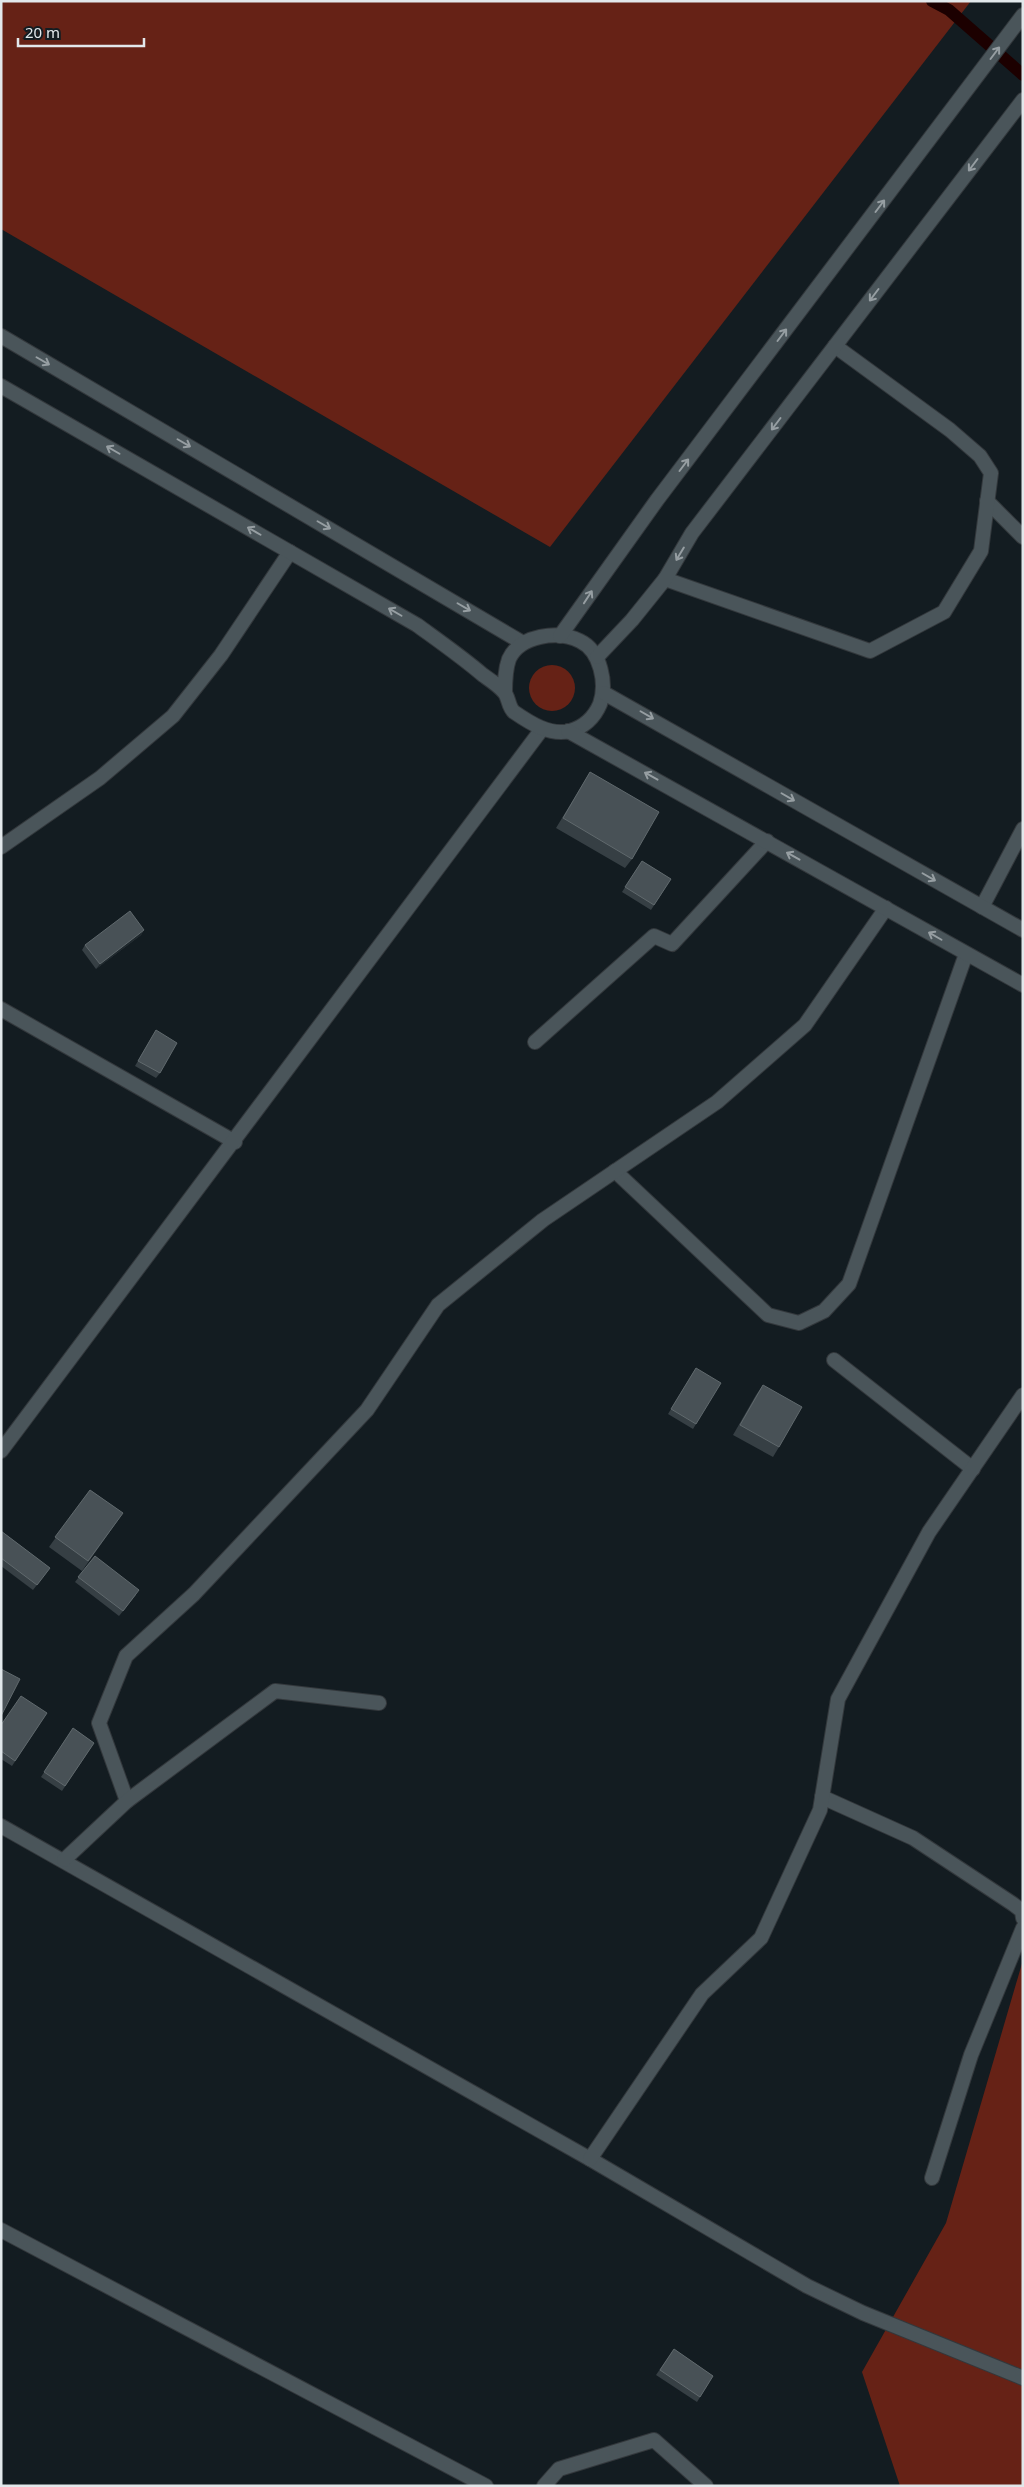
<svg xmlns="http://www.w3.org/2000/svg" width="1024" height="2487" viewBox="0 0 1024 2487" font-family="'Noto Sans',sans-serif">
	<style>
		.green { fill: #662216 }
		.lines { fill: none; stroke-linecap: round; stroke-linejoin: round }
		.stream { stroke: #1c0000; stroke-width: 12 }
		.minor-casing { stroke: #33383c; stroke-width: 16 }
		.secondary-casing { stroke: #33383c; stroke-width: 16 }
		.minor { stroke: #4a555a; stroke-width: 14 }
		.secondary { stroke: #4a555a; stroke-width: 14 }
		.wall { fill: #363f44 }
		.shaded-wall { fill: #20292e }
		.building { fill: #485156; stroke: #60696d }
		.oneway { stroke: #969ea2 }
	</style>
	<rect width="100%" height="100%" fill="#131c21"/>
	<g class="green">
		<path d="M 1,1 L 971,1 L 550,547 L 1,229 Z"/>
		<circle cx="552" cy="688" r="23"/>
		<path d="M 1023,1960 L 1023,2486 L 900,2486 L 862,2372 L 946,2223 Z"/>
	</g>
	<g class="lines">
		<path class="stream" d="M 932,1 L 949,10 L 1023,75"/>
		<defs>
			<g id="minor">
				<path d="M 987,501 L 1023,537"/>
				<path d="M 665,579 L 870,651 L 944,612 L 981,551 L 991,473 L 980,456 L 950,430 L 835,346"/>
				<path d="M 1,847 L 100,778 L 173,716 L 221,655 L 290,552"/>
				<path d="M 982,907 L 1023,829"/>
				<path d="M 1,1009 L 235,1142"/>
				<path d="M 535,1042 L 654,936 L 672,944 L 767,841"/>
				<path d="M 615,1171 L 768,1315 L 799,1323 L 824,1311 L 849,1284 L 966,954"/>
				<path d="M 834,1360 L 973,1469"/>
				<path d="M 1,1451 L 542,729"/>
				<path d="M 822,1797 L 913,1838 L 1013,1904 L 1022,1911 L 1023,1918"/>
				<path d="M 127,1801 L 99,1723 L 126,1656 L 194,1594 L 367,1410 L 438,1305 L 543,1220 L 717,1102 L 805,1025 L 886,908"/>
				<path d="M 1,1826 L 590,2159 L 807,2286 L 863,2313 L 1023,2378"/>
				<path d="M 64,1860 L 127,1801 L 275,1691 L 379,1703"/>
				<path d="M 590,2159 L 702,1994 L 761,1938 L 820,1810 L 838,1699 L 929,1532 L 1023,1395"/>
				<path d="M 932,2178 L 971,2055 L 1023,1928"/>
				<path d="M 1,2230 L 486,2486"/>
				<path d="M 544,2486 L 559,2469 L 654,2440 L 706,2486"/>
			</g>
			<g id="secondary">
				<path d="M 1,336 L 523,643"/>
				<path d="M 1,386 L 417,625 C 439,641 462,657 483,675 C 490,680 498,685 504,692 C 509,697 508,707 514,712 C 530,723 550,736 570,731 C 584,727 594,718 600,704 C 607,684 601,651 580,641 C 558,630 520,635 509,659 C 505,670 505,681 505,693"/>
				<path d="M 560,636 L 657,500 L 1023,15"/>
				<path d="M 597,657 L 632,620 L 665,579 L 692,533 L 1023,100"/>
				<path d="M 604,693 L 1023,930"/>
				<path d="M 568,731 L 1023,985"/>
			</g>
		</defs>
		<use href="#minor" class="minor-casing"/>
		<use href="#secondary" class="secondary-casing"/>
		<use href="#minor" class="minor"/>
		<use href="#secondary" class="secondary"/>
	</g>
	<g class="wall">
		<path d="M 590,772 L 632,859 L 625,868 L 556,828 L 584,782 Z"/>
		<path d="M 642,861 L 671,879 L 651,910 L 622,892 Z"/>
		<path d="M 144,930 L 141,935 L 96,969 L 82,950 L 85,945 Z"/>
		<path d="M 156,1030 L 160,1073 L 156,1078 L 135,1066 Z"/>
		<path d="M 696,1368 L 696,1424 L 693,1429 L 668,1414 Z"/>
		<path d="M 763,1385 L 779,1447 L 773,1457 L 733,1435 L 756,1395 Z"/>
		<path d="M 90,1490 L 123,1513 L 82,1571 L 49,1547 Z"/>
		<path d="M 1,1531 L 50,1568 L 33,1590 L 1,1566 Z"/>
		<path d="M 95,1556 L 136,1595 L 119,1616 L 75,1582 Z"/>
		<path d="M 47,1713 L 12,1766 L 1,1759 L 1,1725 Z"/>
		<path d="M 73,1728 L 94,1743 L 62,1791 L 41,1777 Z"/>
		<path d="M 674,2349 L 713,2376 L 697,2402 L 656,2375 Z"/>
	</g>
	<path class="shaded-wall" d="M 144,930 L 141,935 L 96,969 L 100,964 Z"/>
	<g class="building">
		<path d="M 590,772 L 659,812 L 632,859 L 563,818 Z"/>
		<path d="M 642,861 L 671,879 L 654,905 L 625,887 Z"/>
		<path d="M 130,911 L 144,930 L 100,964 L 85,945 Z"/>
		<path d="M 156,1030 L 177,1043 L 160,1073 L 138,1061 Z"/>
		<path d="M 696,1368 L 721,1383 L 696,1424 L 671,1409 Z"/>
		<path d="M 763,1385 L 802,1407 L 779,1447 L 740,1425 Z"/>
		<path d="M 90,1490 L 123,1513 L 88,1561 L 55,1537 Z"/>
		<path d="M 1,1531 L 50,1568 L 37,1585 L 1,1558 Z"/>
		<path d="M 95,1556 L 139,1590 L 123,1611 L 78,1577 Z"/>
		<path d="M 1,1669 L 20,1679 L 1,1716 Z"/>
		<path d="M 21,1696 L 47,1713 L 15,1761 L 1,1751 L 1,1725 Z"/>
		<path d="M 73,1728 L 94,1743 L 65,1786 L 44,1772 Z"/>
		<path d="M 674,2349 L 713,2376 L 700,2397 L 660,2370 Z"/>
	</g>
	<defs><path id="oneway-shaft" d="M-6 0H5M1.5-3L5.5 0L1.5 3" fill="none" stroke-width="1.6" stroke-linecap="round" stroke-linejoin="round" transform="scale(1.25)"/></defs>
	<g class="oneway">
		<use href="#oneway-shaft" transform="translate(995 53) rotate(-53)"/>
		<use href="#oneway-shaft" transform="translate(973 165) rotate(127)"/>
		<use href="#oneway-shaft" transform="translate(880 206) rotate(-53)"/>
		<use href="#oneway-shaft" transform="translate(874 295) rotate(127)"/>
		<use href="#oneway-shaft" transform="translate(782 335) rotate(-53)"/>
		<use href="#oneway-shaft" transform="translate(43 361) rotate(30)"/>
		<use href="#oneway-shaft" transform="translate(776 424) rotate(127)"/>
		<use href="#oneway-shaft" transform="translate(184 443) rotate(30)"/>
		<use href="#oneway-shaft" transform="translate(113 450) rotate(-150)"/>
		<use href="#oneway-shaft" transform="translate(684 465) rotate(-53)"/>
		<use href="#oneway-shaft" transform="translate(324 525) rotate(30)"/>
		<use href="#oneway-shaft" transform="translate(254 531) rotate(-150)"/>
		<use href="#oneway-shaft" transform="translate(680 554) rotate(121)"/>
		<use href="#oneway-shaft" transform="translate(588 597) rotate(-57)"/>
		<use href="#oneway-shaft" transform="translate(464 607) rotate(30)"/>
		<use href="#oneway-shaft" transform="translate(395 612) rotate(-150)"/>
		<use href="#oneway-shaft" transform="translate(647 715) rotate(30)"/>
		<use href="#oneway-shaft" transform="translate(651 776) rotate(-151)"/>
		<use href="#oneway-shaft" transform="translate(788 797) rotate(30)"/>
		<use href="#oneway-shaft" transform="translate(793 856) rotate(-151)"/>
		<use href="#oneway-shaft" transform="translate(929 877) rotate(30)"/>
		<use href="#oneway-shaft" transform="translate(935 936) rotate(-150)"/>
	</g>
	<rect width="1024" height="2487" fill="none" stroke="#e2e8eb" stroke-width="5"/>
	<path d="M18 38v8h126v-8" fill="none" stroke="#e2e8eb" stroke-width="2.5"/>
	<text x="25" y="38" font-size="15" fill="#e2e8eb" stroke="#131c21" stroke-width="4" paint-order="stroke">20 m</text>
</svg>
